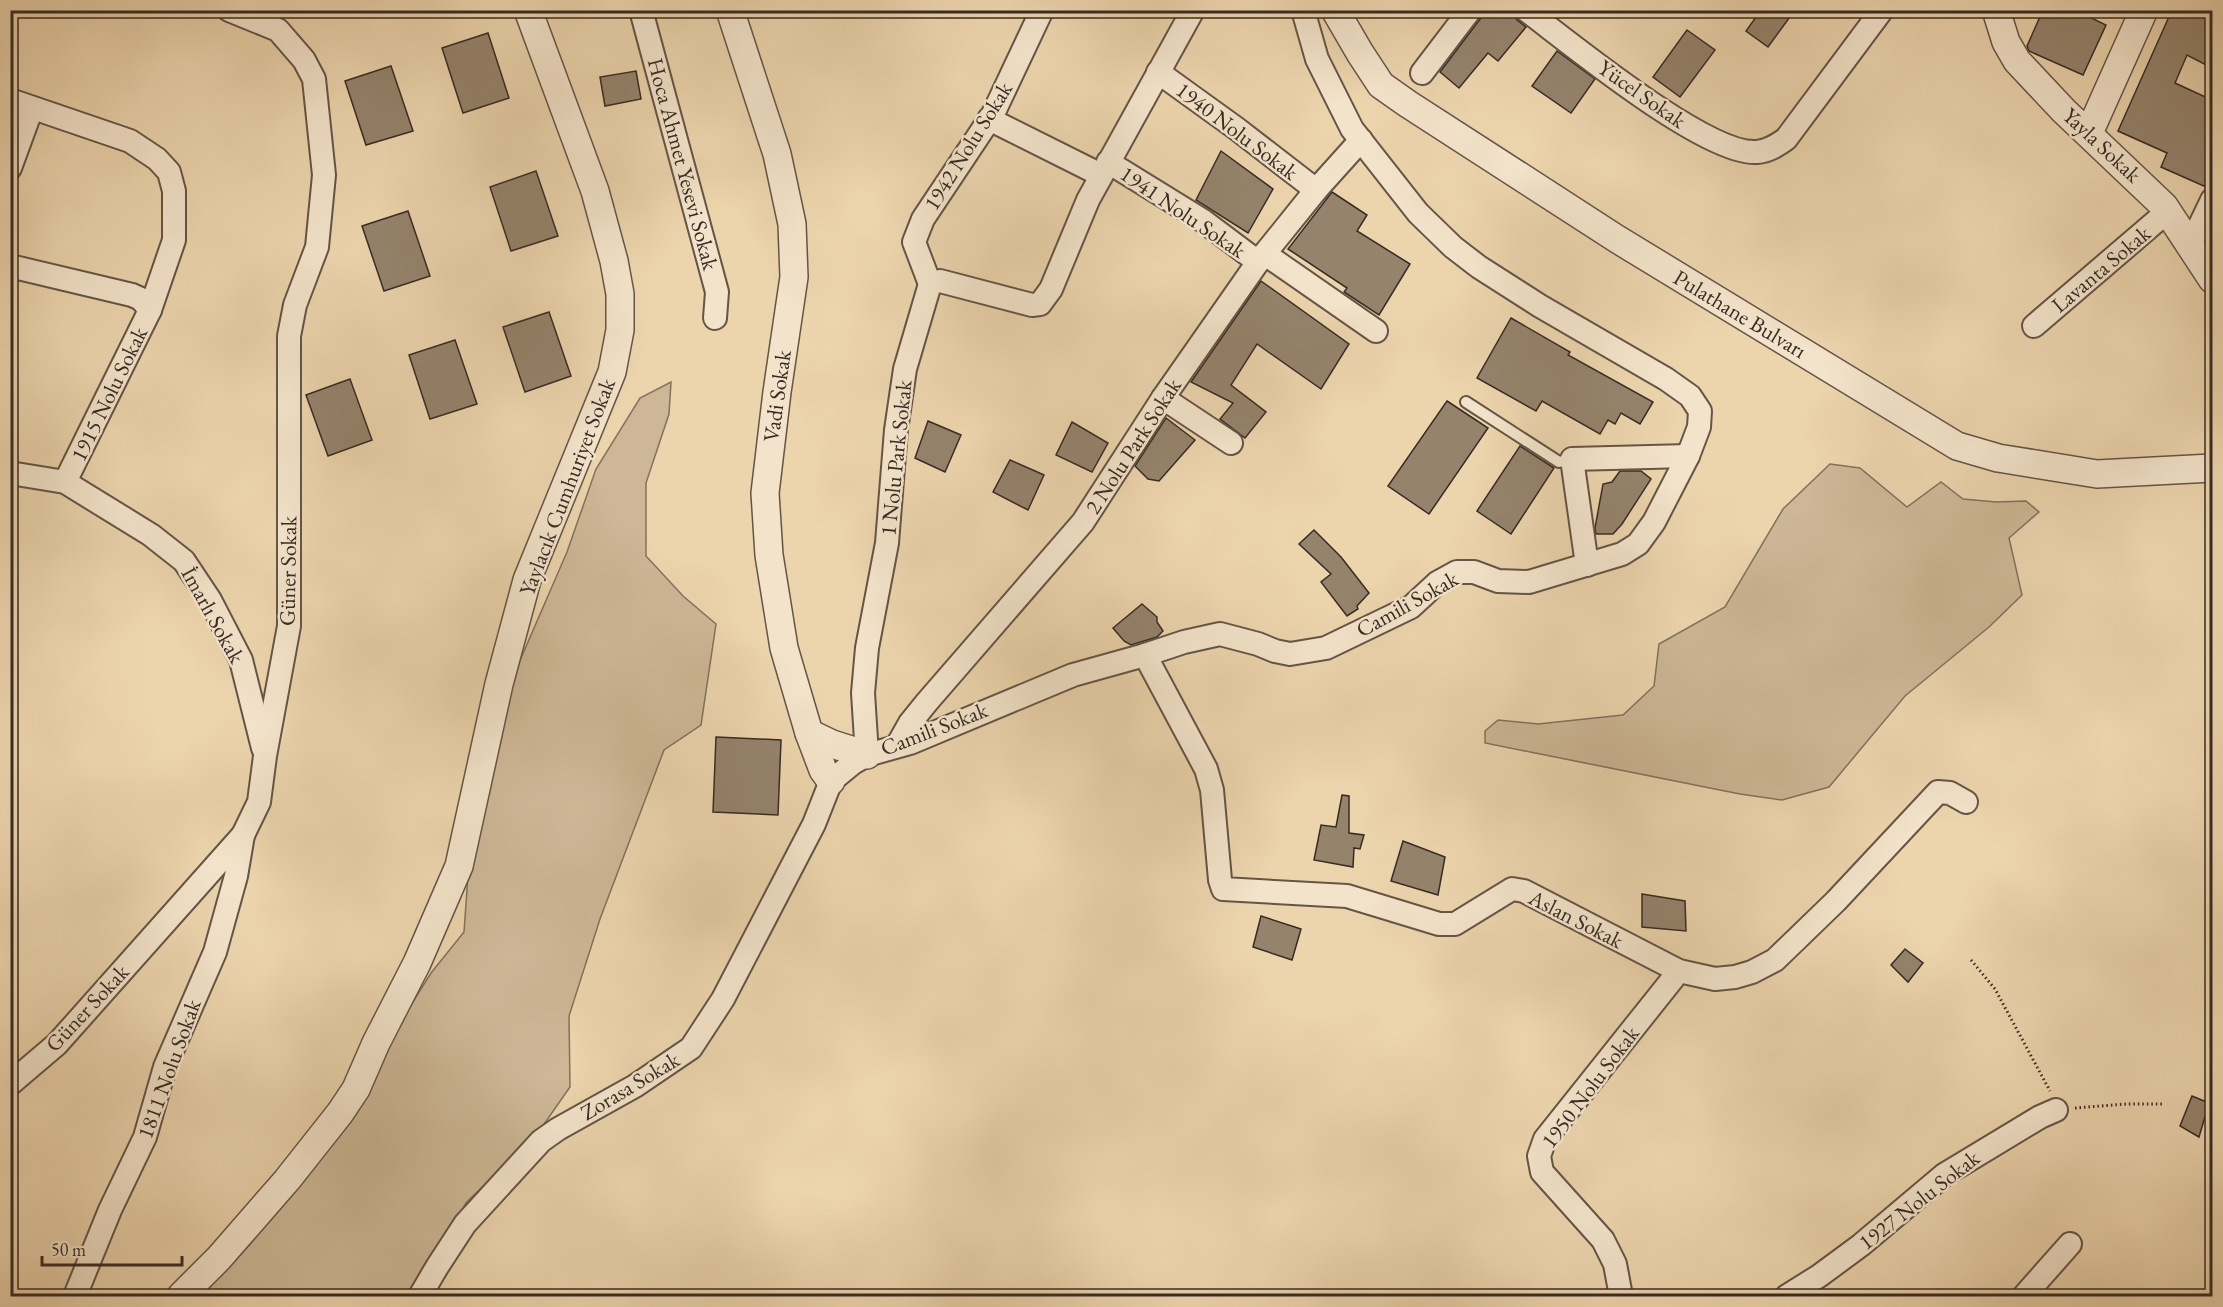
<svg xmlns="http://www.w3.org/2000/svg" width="2223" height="1307" viewBox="0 0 2223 1307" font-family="'EB Garamond',serif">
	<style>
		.green { fill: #cdb796; stroke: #82715e; stroke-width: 1.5 }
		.building { fill: #95836c; stroke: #372b25; stroke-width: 1.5 }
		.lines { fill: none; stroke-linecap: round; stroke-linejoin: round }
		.service-casing { stroke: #645547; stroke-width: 14 }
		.minor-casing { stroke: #645547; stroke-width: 26 }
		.tertiary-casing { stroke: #645547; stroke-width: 30 }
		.path { stroke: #372b25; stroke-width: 3; stroke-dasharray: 1.5 3; stroke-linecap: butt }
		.service { stroke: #f3e3ca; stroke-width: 10 }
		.minor { stroke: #f3e3ca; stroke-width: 22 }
		.tertiary { stroke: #f3e3ca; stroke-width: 27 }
		.labels { text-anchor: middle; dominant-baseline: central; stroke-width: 5; stroke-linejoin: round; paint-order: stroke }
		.street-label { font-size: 22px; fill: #372b25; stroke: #f3e3ca }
	</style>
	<rect width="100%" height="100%" fill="#ecd4ad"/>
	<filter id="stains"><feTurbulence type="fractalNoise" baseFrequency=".00333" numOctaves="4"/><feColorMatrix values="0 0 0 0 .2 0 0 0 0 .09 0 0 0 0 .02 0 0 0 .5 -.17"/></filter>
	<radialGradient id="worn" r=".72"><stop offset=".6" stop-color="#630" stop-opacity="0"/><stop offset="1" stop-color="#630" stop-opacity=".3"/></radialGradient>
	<g class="green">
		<path d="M 671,382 L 669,414 L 646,483 L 646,556 L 683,596 L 716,624 L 701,725 L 664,750 L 600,919 L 569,1016 L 570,1087 L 540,1130 L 466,1203 L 412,1296 L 199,1296 L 386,1045 L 431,973 L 464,932 L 476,762 L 567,552 L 596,469 L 640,398 Z"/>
		<path d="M 1830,464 L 1860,468 L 1907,507 L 1941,482 L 1963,499 L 1996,502 L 2026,501 L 2039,512 L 2009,538 L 2022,595 L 1989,627 L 1905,696 L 1829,787 L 1782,800 L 1740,794 L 1485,743 L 1485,731 L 1498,720 L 1538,724 L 1623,715 L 1654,686 L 1659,644 L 1725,607 L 1783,509 Z"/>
	</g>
	<g class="building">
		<path d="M 1483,10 L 1512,10 L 1517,20 L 1526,27 L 1498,61 L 1488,53 L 1459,88 L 1440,72 L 1481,18 Z"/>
		<path d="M 1761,10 L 1795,10 L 1768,47 L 1746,31 Z"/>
		<path d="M 2043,10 L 2075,10 L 2106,25 L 2083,75 L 2029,51 L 2027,46 Z"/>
		<path d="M 2172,10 L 2212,10 L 2212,68 L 2187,55 L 2175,83 L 2212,100 L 2212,173 L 2206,187 L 2161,167 L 2167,153 L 2118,131 Z"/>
		<path d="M 1687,30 L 1715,50 L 1680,97 L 1653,77 Z"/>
		<path d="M 488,33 L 509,98 L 463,113 L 442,48 Z"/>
		<path d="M 1557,51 L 1595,79 L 1571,113 L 1532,86 Z"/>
		<path d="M 391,66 L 413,131 L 366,145 L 345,81 Z"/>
		<path d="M 636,71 L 641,99 L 605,106 L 600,77 Z"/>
		<path d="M 1221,151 L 1273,189 L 1248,233 L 1196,200 Z"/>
		<path d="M 536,171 L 558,236 L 511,251 L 490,187 Z"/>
		<path d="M 1332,192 L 1367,215 L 1357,231 L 1410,264 L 1379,315 L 1344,292 L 1347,288 L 1288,249 Z"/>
		<path d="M 408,211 L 430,276 L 384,291 L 362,226 Z"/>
		<path d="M 1261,281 L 1349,344 L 1321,389 L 1257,344 L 1231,385 L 1266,412 L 1245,438 L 1220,419 L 1233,403 L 1191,382 Z"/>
		<path d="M 549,312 L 571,376 L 525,392 L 503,327 Z"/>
		<path d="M 1511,318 L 1570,352 L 1568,355 L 1653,402 L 1640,424 L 1621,413 L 1615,424 L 1608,420 L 1600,434 L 1542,401 L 1536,411 L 1477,378 Z"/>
		<path d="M 455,340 L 477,404 L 430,419 L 409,355 Z"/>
		<path d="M 350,379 L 372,440 L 328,456 L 306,395 Z"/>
		<path d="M 1447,401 L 1488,428 L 1429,514 L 1388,486 Z"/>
		<path d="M 1166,418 L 1195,440 L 1159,481 L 1148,479 L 1135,466 Z"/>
		<path d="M 928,421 L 961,435 L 945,472 L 915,458 Z"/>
		<path d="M 1072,422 L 1108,443 L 1092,472 L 1056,455 Z"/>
		<path d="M 1520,446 L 1554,468 L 1511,534 L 1477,511 Z"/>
		<path d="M 1010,460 L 1044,475 L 1028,510 L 993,492 Z"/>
		<path d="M 1620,471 L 1641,471 L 1651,479 L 1622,524 L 1613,534 L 1596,534 L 1595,528 L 1603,484 L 1612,482 Z"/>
		<path d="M 1314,530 L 1341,557 L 1369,593 L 1357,606 L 1358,609 L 1347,616 L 1321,582 L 1331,574 L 1299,544 Z"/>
		<path d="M 1142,604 L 1157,617 L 1157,622 L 1163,631 L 1157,637 L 1131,645 L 1124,641 L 1113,628 Z"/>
		<path d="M 716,737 L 781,740 L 778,815 L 713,812 Z"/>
		<path d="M 1342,795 L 1349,796 L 1349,833 L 1364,835 L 1360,849 L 1354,848 L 1353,867 L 1314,860 L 1321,825 L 1336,827 Z"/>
		<path d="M 1403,841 L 1445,857 L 1438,895 L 1391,881 Z"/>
		<path d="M 1642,894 L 1685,901 L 1686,931 L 1642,927 Z"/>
		<path d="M 1261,916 L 1301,929 L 1292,960 L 1253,947 Z"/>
		<path d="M 1905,949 L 1923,963 L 1908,982 L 1891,965 Z"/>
		<path d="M 2192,1096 L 2209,1103 L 2199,1137 L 2180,1126 Z"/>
	</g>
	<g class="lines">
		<defs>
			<path id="service" d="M 1466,402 L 1559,462 L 1572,459"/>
			<g id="minor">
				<path d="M 641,10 L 717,292 L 715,318"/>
				<path d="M 1526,10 C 1570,43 1707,156 1757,152 C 1768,151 1776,146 1786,139 L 1882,10"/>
				<path d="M 1158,72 L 1237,129 L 1316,190"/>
				<path d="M 1422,73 L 1470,10"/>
				<path d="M 10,100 L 130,141 L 157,159 L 169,172 L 174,191 L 174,240 L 150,310"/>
				<path d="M 989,119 L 1101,175"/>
				<path d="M 1108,162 L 1202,220 L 1258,262"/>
				<path d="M 10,168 L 32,108"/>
				<path d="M 2190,246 L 2212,200"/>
				<path d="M 1265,254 L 1376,331"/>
				<path d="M 10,266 L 132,295 L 141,299 L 150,310 L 65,482"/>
				<path d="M 930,284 L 914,242 L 923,219 L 993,114 L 1042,10"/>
				<path d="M 2034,326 L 2168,211"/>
				<path d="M 1163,398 L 1231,443"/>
				<path d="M 10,473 L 65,482 L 151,535 L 184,561 L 210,600 L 241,660 L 263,748"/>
				<path d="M 1587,565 L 1572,459 L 1688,456"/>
				<path d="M 1145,655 L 1206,769 L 1212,790 L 1220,880 L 1223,889 L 1347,896 L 1439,924 L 1455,924 L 1512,889 L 1524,891 L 1679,971 L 1715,979 L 1735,977 L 1752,972 L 1775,960 L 1836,901 L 1938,792 L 1950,793 L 1966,802"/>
				<path d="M 897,746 L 910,723 L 927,702 L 1083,522 L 1163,398 L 1258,262 L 1316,190 L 1361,140"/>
				<path d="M 867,755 L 863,693 L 867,648 L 887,543 L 896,430 L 905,369 L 930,284 L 940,281 L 1032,305 L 1040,304 L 1051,289 L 1088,200 L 1193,10"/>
				<path d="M 10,1084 L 57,1044 L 243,835 L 259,802 L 265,756 L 289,626 L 289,336 L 295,305 L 317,247 L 324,175 L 314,79 L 304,60 L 278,30 L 229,10"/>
				<path d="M 75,1296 L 110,1210 L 145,1137 L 165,1067 L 215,952 L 236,876 L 243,835"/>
				<path d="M 420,1296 L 437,1267 L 465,1224 L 541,1141 L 558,1129 L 635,1086 L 691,1048 L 723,999 L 814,824 L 831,781 L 853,763 L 867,755 L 910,743 L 1073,675 L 1145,655 L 1184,642 L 1220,634 L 1258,644 L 1275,651 L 1290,654 L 1326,648 L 1411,607 L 1437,583 L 1457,572 L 1474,572 L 1498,581 L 1529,582 L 1622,554 L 1638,544 L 1654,522 L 1688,456 L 1699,427 L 1700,411 L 1690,396 L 1666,379 L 1540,306 L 1479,267 L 1453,247 L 1418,213 L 1352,129 L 1317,59 L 1303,10"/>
				<path d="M 1621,1296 L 1615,1264 L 1603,1240 L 1542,1172 L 1539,1156 L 1545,1139 L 1679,971"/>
				<path d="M 1787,1296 L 1819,1276 L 1861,1245 L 1944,1175 L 2040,1117 L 2056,1110"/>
				<path d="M 2024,1296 L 2070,1244"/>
			</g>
			<g id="tertiary">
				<path d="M 730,10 L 777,154 L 792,224 L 794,277 L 777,392 L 765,493 L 769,555 L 784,648 L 809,733 L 823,770 L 831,781"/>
				<path d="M 1335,10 L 1360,53 L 1381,85 L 1408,104 L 1617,239 L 1957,446 L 1998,458 L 2097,474 L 2212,468"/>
				<path d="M 1996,10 L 2006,42 L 2017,61 L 2064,111 L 2164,206 L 2212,279"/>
				<path d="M 2089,133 L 2144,10"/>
				<path d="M 809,733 L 832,744 L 867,755"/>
				<path d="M 181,1296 L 219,1258 L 287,1180 L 340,1113 L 356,1089 L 376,1043 L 417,963 L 459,866 L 499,684 L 527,580 L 612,372 L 620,330 L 620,294 L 614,261 L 595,191 L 528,10"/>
			</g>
		</defs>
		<use href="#service" class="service-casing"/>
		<use href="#minor" class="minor-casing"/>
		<use href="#tertiary" class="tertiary-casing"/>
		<g class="path">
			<path d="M 1971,960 L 1995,989 L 2050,1091"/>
			<path d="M 2075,1108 L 2126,1104 L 2163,1104"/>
		</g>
		<use href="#service" class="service"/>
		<use href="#minor" class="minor"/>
		<use href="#tertiary" class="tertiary"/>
	</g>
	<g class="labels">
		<g class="street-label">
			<text transform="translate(1642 94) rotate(35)">Yücel Sokak</text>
			<text transform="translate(1237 131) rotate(37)">1940 Nolu Sokak</text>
			<text transform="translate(2102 145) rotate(43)">Yayla Sokak</text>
			<text transform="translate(968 146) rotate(-58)">1942 Nolu Sokak</text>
			<text transform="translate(683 164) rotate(75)">Hoca Ahmet Yesevi Sokak</text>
			<text transform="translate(1183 212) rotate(34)">1941 Nolu Sokak</text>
			<text transform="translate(2101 269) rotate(-40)">Lavanta Sokak</text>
			<text transform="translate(1740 314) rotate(31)">Pulathane Bulvarı</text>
			<text transform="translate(109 394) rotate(-64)">1915 Nolu Sokak</text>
			<text transform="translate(777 396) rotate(-82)">Vadi Sokak</text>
			<text transform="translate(1133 446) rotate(-57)">2 Nolu Park Sokak</text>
			<text transform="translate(896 458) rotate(-84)">1 Nolu Park Sokak</text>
			<text transform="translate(567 487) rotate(-69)">Yaylacık Cumhuriyet Sokak</text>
			<text transform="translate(288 571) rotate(-89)">Güner Sokak</text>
			<text transform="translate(1407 604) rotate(-29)">Camili Sokak</text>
			<text transform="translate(213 615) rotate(61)">İmarlı Sokak</text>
			<text transform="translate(934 729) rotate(-21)">Camili Sokak</text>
			<text transform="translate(1576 919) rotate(27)">Aslan Sokak</text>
			<text transform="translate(87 1008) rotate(-47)">Güner Sokak</text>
			<text transform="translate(169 1069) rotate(-70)">1811 Nolu Sokak</text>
			<text transform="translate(630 1086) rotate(-31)">Zorasa Sokak</text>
			<text transform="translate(1590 1087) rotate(-53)">1950 Nolu Sokak</text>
			<text transform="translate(1919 1200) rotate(-38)">1927 Nolu Sokak</text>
		</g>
	</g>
	<rect width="2223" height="1307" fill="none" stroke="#ecd4ad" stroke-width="36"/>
	<rect x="12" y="12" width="2199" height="1283" fill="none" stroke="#372b25" stroke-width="3"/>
	<rect x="18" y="18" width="2187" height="1271" fill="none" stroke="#372b25" stroke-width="1.5"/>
	<path d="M42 1256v9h140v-9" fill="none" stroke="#372b25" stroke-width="3"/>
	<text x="51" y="1256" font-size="18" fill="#372b25" stroke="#f3e3ca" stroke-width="4.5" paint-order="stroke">50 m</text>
	<rect width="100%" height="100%" filter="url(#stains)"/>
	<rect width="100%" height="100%" fill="url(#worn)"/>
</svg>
